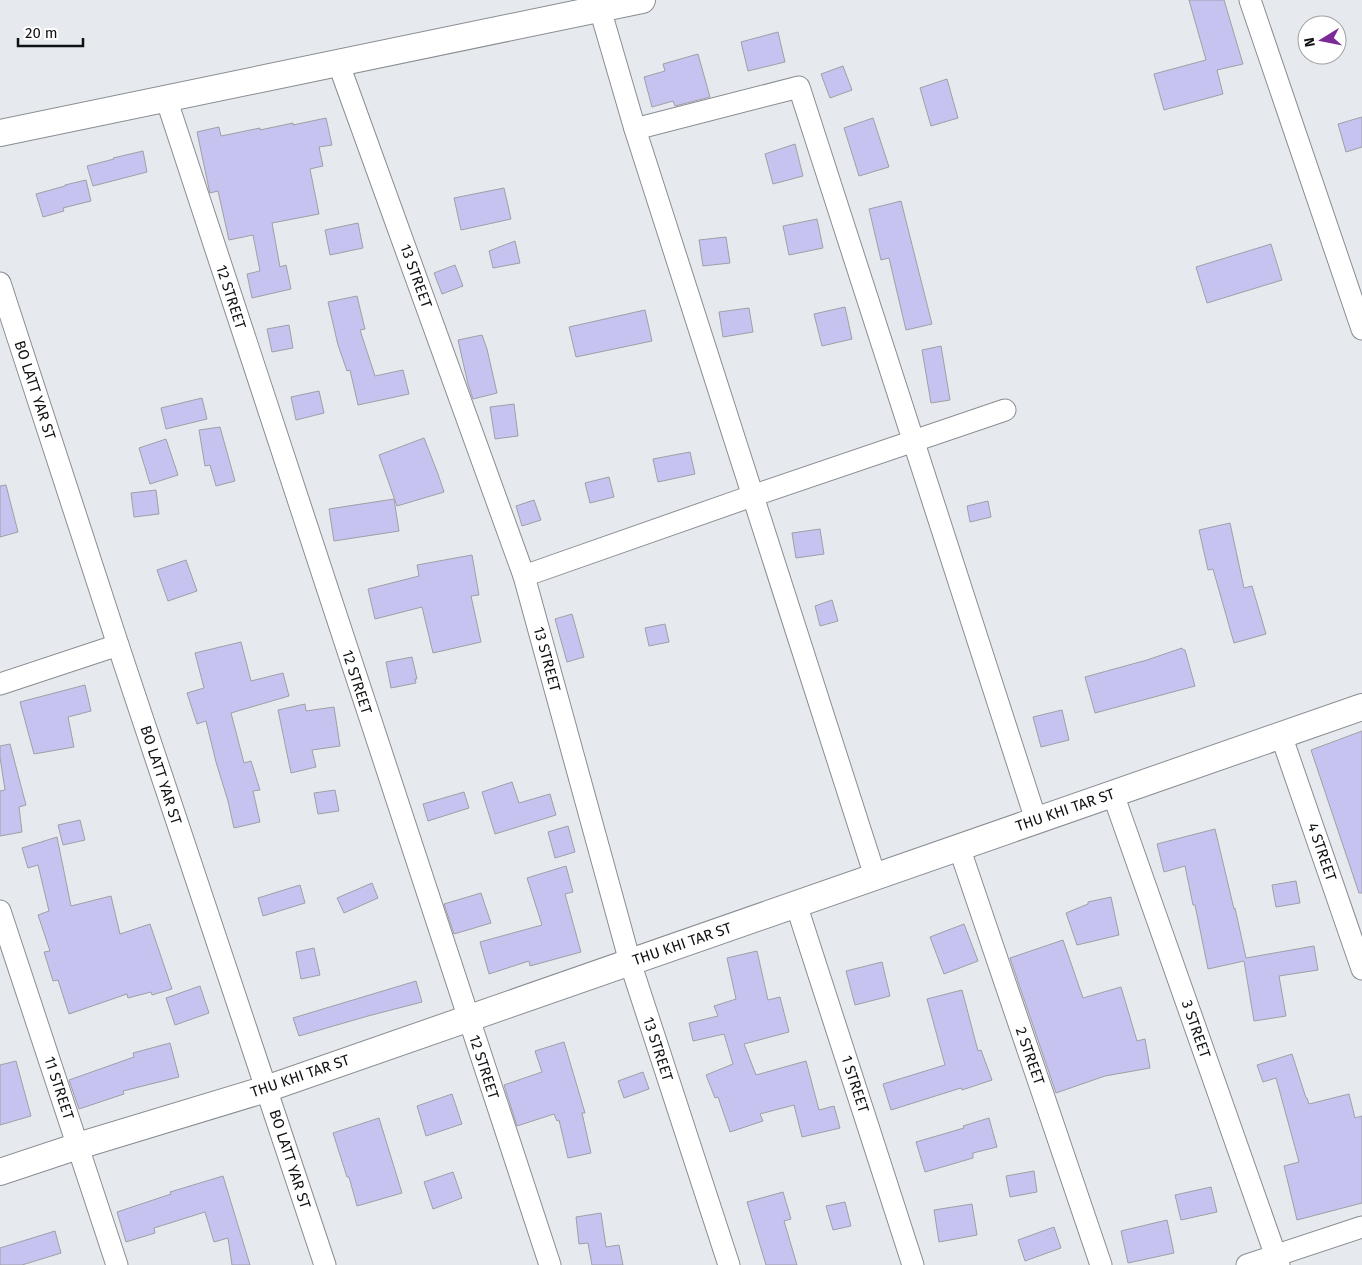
<svg xmlns="http://www.w3.org/2000/svg" width="1362" height="1265" viewBox="0 0 1362 1265" font-family="'Fira Sans',sans-serif">
	<style>
		.building { fill: #c7c3f0; stroke: #a09fa5 }
		.lines { fill: none; stroke-linecap: round; stroke-linejoin: round }
		.minor-casing { stroke: #898d92; stroke-width: 23 }
		.tertiary-casing { stroke: #898d92; stroke-width: 28 }
		.minor { stroke: #fff; stroke-width: 21 }
		.tertiary { stroke: #fff; stroke-width: 26 }
		.labels { text-anchor: middle; dominant-baseline: central; stroke-width: 4; stroke-linejoin: round; paint-order: stroke }
		.street-label { font-size: 15px; fill: #101113; stroke: #fff }
	</style>
	<rect width="100%" height="100%" fill="#e6eaef"/>
	<g class="building">
		<path d="M 1189,0 L 1224,0 L 1243,64 L 1217,70 L 1223,94 L 1164,110 L 1154,74 L 1206,60 Z"/>
		<path d="M 778,32 L 785,62 L 748,71 L 741,42 Z"/>
		<path d="M 698,54 L 710,97 L 675,106 L 673,101 L 652,107 L 644,77 L 665,71 L 663,64 Z"/>
		<path d="M 843,66 L 852,90 L 830,98 L 821,74 Z"/>
		<path d="M 947,79 L 958,118 L 931,126 L 920,88 Z"/>
		<path d="M 1362,117 L 1362,147 L 1346,152 L 1338,124 Z"/>
		<path d="M 326,118 L 332,145 L 319,147 L 323,166 L 310,169 L 319,214 L 272,223 L 280,267 L 286,265 L 291,289 L 252,298 L 247,274 L 260,271 L 253,235 L 229,240 L 218,191 L 210,193 L 209,189 L 197,132 L 219,127 L 221,136 L 260,128 L 260,130 L 293,123 L 293,125 Z"/>
		<path d="M 873,118 L 889,167 L 859,176 L 844,128 Z"/>
		<path d="M 795,144 L 803,176 L 773,184 L 765,154 Z"/>
		<path d="M 143,151 L 147,172 L 93,186 L 87,166 L 114,159 L 113,158 Z"/>
		<path d="M 86,180 L 91,201 L 63,208 L 64,211 L 43,217 L 36,194 L 65,186 L 65,185 Z"/>
		<path d="M 504,188 L 511,219 L 461,230 L 454,198 Z"/>
		<path d="M 901,201 L 932,324 L 906,330 L 889,258 L 881,260 L 869,209 Z"/>
		<path d="M 817,219 L 823,248 L 789,255 L 783,226 Z"/>
		<path d="M 358,223 L 363,248 L 330,255 L 325,230 Z"/>
		<path d="M 726,237 L 730,263 L 703,266 L 699,240 Z"/>
		<path d="M 515,241 L 520,263 L 493,268 L 489,251 Z"/>
		<path d="M 1271,244 L 1282,280 L 1207,303 L 1196,267 Z"/>
		<path d="M 455,265 L 463,286 L 442,294 L 434,273 Z"/>
		<path d="M 357,296 L 365,329 L 360,330 L 375,376 L 403,370 L 409,394 L 358,405 L 350,370 L 347,371 L 338,345 L 328,302 Z"/>
		<path d="M 845,307 L 852,339 L 822,346 L 814,314 Z"/>
		<path d="M 749,308 L 753,332 L 723,337 L 719,312 Z"/>
		<path d="M 645,310 L 652,341 L 576,357 L 569,327 Z"/>
		<path d="M 289,325 L 293,348 L 272,352 L 267,329 Z"/>
		<path d="M 482,335 L 487,349 L 497,393 L 473,399 L 468,384 L 458,340 Z"/>
		<path d="M 941,346 L 950,400 L 931,403 L 922,350 Z"/>
		<path d="M 319,391 L 324,413 L 296,420 L 291,397 Z"/>
		<path d="M 202,398 L 207,419 L 166,429 L 161,408 Z"/>
		<path d="M 514,404 L 518,436 L 495,439 L 490,407 Z"/>
		<path d="M 220,427 L 235,481 L 216,486 L 210,465 L 205,466 L 199,430 Z"/>
		<path d="M 424,438 L 438,474 L 444,492 L 397,506 L 379,455 Z"/>
		<path d="M 166,439 L 178,475 L 150,484 L 139,448 Z"/>
		<path d="M 690,452 L 695,474 L 658,482 L 653,459 Z"/>
		<path d="M 609,477 L 614,497 L 590,503 L 585,483 Z"/>
		<path d="M 6,485 L 18,532 L 0,537 L 0,486 Z"/>
		<path d="M 156,490 L 159,514 L 134,517 L 131,493 Z"/>
		<path d="M 394,499 L 399,531 L 334,541 L 329,509 Z"/>
		<path d="M 534,500 L 541,520 L 522,526 L 516,506 Z"/>
		<path d="M 988,501 L 991,517 L 970,522 L 967,506 Z"/>
		<path d="M 1230,523 L 1244,588 L 1252,586 L 1266,634 L 1234,643 L 1213,569 L 1208,570 L 1199,530 Z"/>
		<path d="M 820,529 L 824,554 L 796,558 L 792,533 Z"/>
		<path d="M 472,555 L 479,595 L 471,596 L 481,642 L 433,653 L 422,607 L 375,619 L 368,589 L 419,576 L 417,565 Z"/>
		<path d="M 186,560 L 197,591 L 168,601 L 157,570 Z"/>
		<path d="M 832,600 L 838,621 L 820,626 L 815,606 Z"/>
		<path d="M 572,614 L 584,657 L 567,662 L 555,619 Z"/>
		<path d="M 665,624 L 669,642 L 649,646 L 645,628 Z"/>
		<path d="M 241,642 L 251,681 L 283,673 L 289,696 L 231,713 L 244,763 L 251,761 L 260,790 L 253,791 L 260,822 L 234,828 L 228,801 L 216,762 L 206,721 L 197,724 L 187,693 L 204,688 L 195,653 Z"/>
		<path d="M 1182,648 L 1183,650 L 1185,650 L 1195,686 L 1095,713 L 1085,677 L 1147,660 Z"/>
		<path d="M 412,657 L 417,679 L 415,679 L 416,683 L 391,688 L 386,662 Z"/>
		<path d="M 85,685 L 91,711 L 68,717 L 74,747 L 34,754 L 20,702 Z"/>
		<path d="M 305,704 L 306,711 L 334,707 L 340,746 L 312,750 L 316,767 L 291,773 L 278,710 Z"/>
		<path d="M 1062,710 L 1069,740 L 1041,747 L 1033,717 Z"/>
		<path d="M 1362,731 L 1362,893 L 1359,893 L 1311,750 Z"/>
		<path d="M 10,744 L 26,805 L 19,807 L 22,832 L 0,836 L 0,791 L 5,790 L 0,757 L 0,746 Z"/>
		<path d="M 512,782 L 519,803 L 550,794 L 556,815 L 495,834 L 482,792 Z"/>
		<path d="M 335,790 L 339,811 L 318,814 L 314,793 Z"/>
		<path d="M 464,792 L 469,808 L 428,821 L 423,804 Z"/>
		<path d="M 80,820 L 85,840 L 63,845 L 58,825 Z"/>
		<path d="M 568,826 L 575,852 L 555,858 L 548,832 Z"/>
		<path d="M 1215,829 L 1234,909 L 1235,908 L 1246,958 L 1314,946 L 1318,970 L 1279,976 L 1286,1016 L 1254,1021 L 1244,961 L 1208,969 L 1195,905 L 1193,905 L 1185,866 L 1164,872 L 1157,844 Z"/>
		<path d="M 57,837 L 71,906 L 111,896 L 120,934 L 150,924 L 172,989 L 152,995 L 151,992 L 128,998 L 127,994 L 69,1014 L 58,980 L 53,981 L 44,952 L 50,951 L 38,915 L 49,911 L 38,865 L 28,868 L 22,848 Z"/>
		<path d="M 566,866 L 573,892 L 565,894 L 581,952 L 530,966 L 529,961 L 489,974 L 480,942 L 542,925 L 527,878 Z"/>
		<path d="M 1296,881 L 1300,903 L 1276,907 L 1272,885 Z"/>
		<path d="M 372,883 L 378,898 L 344,913 L 337,898 Z"/>
		<path d="M 300,885 L 305,903 L 263,916 L 258,898 Z"/>
		<path d="M 481,893 L 491,923 L 454,934 L 444,904 Z"/>
		<path d="M 1111,897 L 1119,935 L 1077,945 L 1066,913 L 1088,904 L 1088,902 Z"/>
		<path d="M 964,924 L 978,961 L 944,974 L 930,937 Z"/>
		<path d="M 1063,940 L 1083,998 L 1121,987 L 1137,1041 L 1145,1039 L 1150,1068 L 1105,1076 L 1056,1093 L 1010,958 Z"/>
		<path d="M 314,948 L 320,975 L 301,979 L 296,952 Z"/>
		<path d="M 757,951 L 768,1000 L 780,997 L 789,1032 L 744,1044 L 756,1075 L 806,1061 L 819,1110 L 834,1106 L 840,1128 L 802,1137 L 794,1105 L 760,1114 L 763,1121 L 730,1132 L 718,1097 L 715,1098 L 706,1075 L 733,1064 L 724,1034 L 693,1041 L 689,1023 L 718,1016 L 714,1006 L 736,999 L 727,958 Z"/>
		<path d="M 882,962 L 890,996 L 855,1005 L 846,971 Z"/>
		<path d="M 416,981 L 422,1002 L 368,1016 L 299,1036 L 293,1018 Z"/>
		<path d="M 200,986 L 209,1013 L 175,1025 L 166,998 Z"/>
		<path d="M 962,990 L 978,1051 L 981,1050 L 992,1080 L 962,1090 L 961,1088 L 891,1110 L 883,1084 L 945,1065 L 927,999 Z"/>
		<path d="M 564,1042 L 585,1113 L 582,1113 L 591,1153 L 568,1158 L 559,1120 L 557,1121 L 554,1114 L 517,1126 L 504,1085 L 542,1072 L 535,1051 Z"/>
		<path d="M 170,1043 L 179,1077 L 123,1091 L 124,1094 L 79,1109 L 69,1080 L 134,1057 L 133,1053 Z"/>
		<path d="M 1292,1054 L 1306,1098 L 1307,1098 L 1309,1104 L 1349,1094 L 1355,1118 L 1362,1116 L 1362,1203 L 1297,1220 L 1284,1166 L 1299,1162 L 1276,1078 L 1263,1082 L 1257,1065 Z"/>
		<path d="M 16,1061 L 31,1116 L 0,1125 L 0,1065 Z"/>
		<path d="M 643,1072 L 649,1089 L 624,1098 L 618,1081 Z"/>
		<path d="M 452,1094 L 462,1124 L 426,1136 L 417,1106 Z"/>
		<path d="M 379,1118 L 402,1193 L 357,1206 L 349,1177 L 347,1177 L 333,1133 Z"/>
		<path d="M 989,1118 L 997,1147 L 973,1153 L 973,1158 L 925,1172 L 916,1142 L 964,1128 L 963,1126 Z"/>
		<path d="M 1034,1171 L 1037,1192 L 1010,1197 L 1006,1176 Z"/>
		<path d="M 453,1172 L 462,1198 L 433,1209 L 424,1182 Z"/>
		<path d="M 223,1176 L 250,1265 L 232,1265 L 228,1238 L 214,1242 L 205,1212 L 154,1228 L 155,1233 L 126,1242 L 117,1212 L 171,1194 L 170,1192 Z"/>
		<path d="M 1211,1187 L 1217,1212 L 1181,1220 L 1175,1195 Z"/>
		<path d="M 783,1192 L 791,1219 L 784,1221 L 797,1265 L 766,1265 L 747,1202 Z"/>
		<path d="M 845,1202 L 851,1226 L 833,1230 L 826,1206 Z"/>
		<path d="M 972,1204 L 977,1235 L 939,1242 L 934,1210 Z"/>
		<path d="M 601,1213 L 606,1247 L 619,1245 L 623,1265 L 592,1265 L 588,1243 L 579,1244 L 576,1217 Z"/>
		<path d="M 1167,1220 L 1174,1253 L 1128,1263 L 1121,1231 Z"/>
		<path d="M 1054,1227 L 1061,1248 L 1025,1261 L 1018,1240 Z"/>
		<path d="M 55,1231 L 61,1253 L 22,1265 L 0,1265 L 0,1248 Z"/>
	</g>
	<g class="lines">
		<defs>
			<g id="minor">
				<path d="M 1250,0 L 1362,329"/>
				<path d="M 600,9 L 635,129 L 875,876"/>
				<path d="M 338,62 L 524,576 L 630,962 L 729,1265"/>
				<path d="M 166,98 L 550,1265"/>
				<path d="M 635,129 L 799,87 L 1036,820"/>
				<path d="M 0,283 L 118,645 L 325,1265"/>
				<path d="M 524,576 L 752,496 L 1005,410"/>
				<path d="M 0,684 L 118,645"/>
				<path d="M 1281,735 L 1362,969"/>
				<path d="M 1113,794 L 1279,1265"/>
				<path d="M 959,847 L 1101,1265"/>
				<path d="M 796,904 L 913,1265"/>
				<path d="M 0,911 L 117,1265"/>
				<path d="M 1247,1265 L 1362,1227"/>
			</g>
			<g id="tertiary">
				<path d="M 0,133 L 642,0"/>
				<path d="M 0,1172 L 78,1146 L 266,1089 L 1362,707"/>
			</g>
		</defs>
		<use href="#minor" class="minor-casing"/>
		<use href="#tertiary" class="tertiary-casing"/>
		<use href="#minor" class="minor"/>
		<use href="#tertiary" class="tertiary"/>
	</g>
	<g class="labels">
		<g class="street-label">
			<text transform="translate(416 276) rotate(70)">13 STREET</text>
			<text transform="translate(231 297) rotate(72)">12 STREET</text>
			<text transform="translate(35 390) rotate(72)">BO LATT YAR ST</text>
			<text transform="translate(547 659) rotate(75)">13 STREET</text>
			<text transform="translate(357 682) rotate(72)">12 STREET</text>
			<text transform="translate(161 775) rotate(72)">BO LATT YAR ST</text>
			<text transform="translate(1065 810) rotate(-19)">THU KHI TAR ST</text>
			<text transform="translate(1322 852) rotate(71)">4 STREET</text>
			<text transform="translate(682 944) rotate(-19)">THU KHI TAR ST</text>
			<text transform="translate(1196 1029) rotate(71)">3 STREET</text>
			<text transform="translate(658 1049) rotate(72)">13 STREET</text>
			<text transform="translate(1030 1056) rotate(71)">2 STREET</text>
			<text transform="translate(484 1067) rotate(72)">12 STREET</text>
			<text transform="translate(300 1076) rotate(-19)">THU KHI TAR ST</text>
			<text transform="translate(855 1084) rotate(72)">1 STREET</text>
			<text transform="translate(59 1088) rotate(72)">11 STREET</text>
			<text transform="translate(290 1159) rotate(72)">BO LATT YAR ST</text>
		</g>
	</g>
	<g transform="translate(1322 40) rotate(260)"><circle r="24" fill="#ffffff" stroke="#9fa0a1"/>
	<path d="M0-4L9 19L0 12L-9 19Z" fill="#7d2a99"/>
	<text y="-8" font-size="14" font-weight="bold" text-anchor="middle" fill="#101113">N</text>
	</g>
	<path d="M18 38v8h65v-8" fill="none" stroke="#101113" stroke-width="2.5"/>
	<text x="25" y="38" font-size="15" fill="#101113" stroke="#ffffff" stroke-width="4" paint-order="stroke">20 m</text>
</svg>
